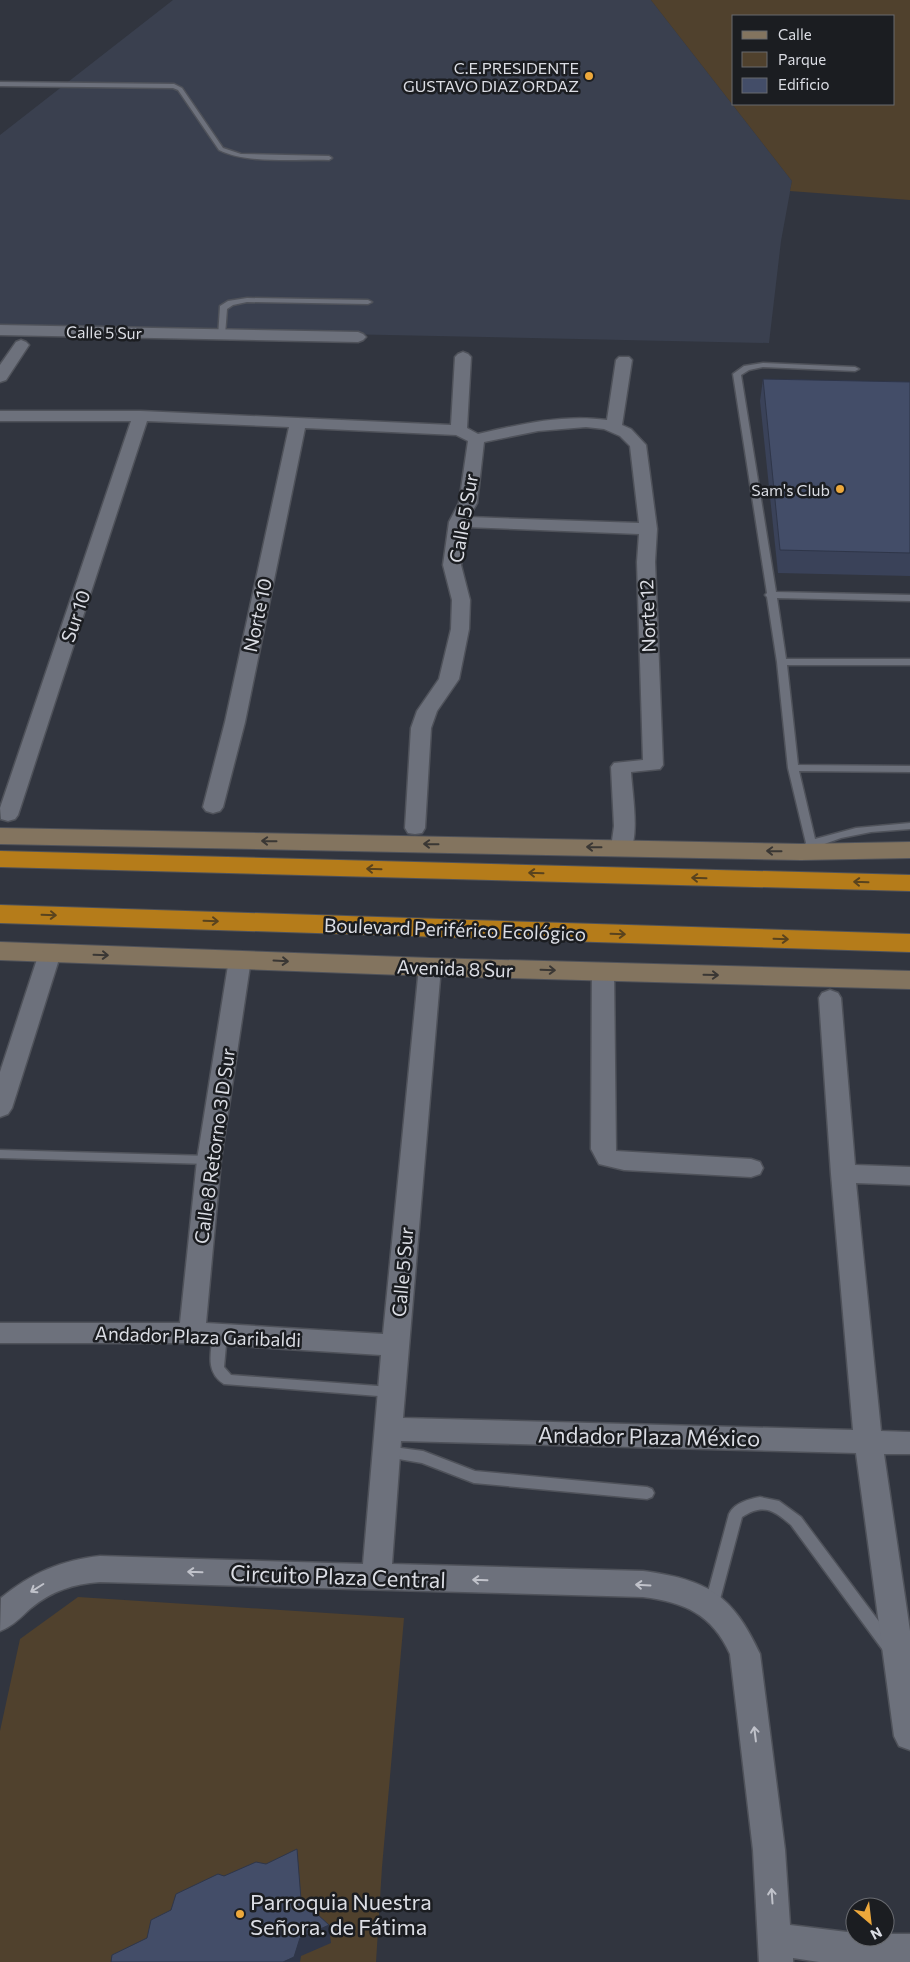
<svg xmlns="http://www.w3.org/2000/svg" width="910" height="1962" viewBox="0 0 910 1962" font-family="Commissioner,sans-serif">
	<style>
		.built { fill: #3a404f }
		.green { fill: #50412d; fill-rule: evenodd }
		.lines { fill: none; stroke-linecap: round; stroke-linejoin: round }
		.lane-casing { stroke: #4f525a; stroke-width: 3 }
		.street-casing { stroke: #4f525a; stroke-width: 3 }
		.secondary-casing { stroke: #4f525a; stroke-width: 2 }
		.highway-casing { stroke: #4f525a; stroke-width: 2 }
		.lane { fill: #6d717c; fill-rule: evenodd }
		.street { fill: #6d717c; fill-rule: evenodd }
		.secondary { fill: #83745f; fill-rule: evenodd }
		.highway { fill: #b57c1a; fill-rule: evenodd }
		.wall { fill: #3a4259 }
		.shaded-wall { fill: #2f3649 }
		.building { fill: #434d68; stroke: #2f3649 }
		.oneway { stroke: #3a3734 }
		.oneway2 { stroke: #59431e }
		.oneway3 { stroke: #c0c2ca }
		.poi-dot { fill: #eda83b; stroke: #1b1d21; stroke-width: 2 }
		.labels { text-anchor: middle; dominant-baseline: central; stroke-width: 5; stroke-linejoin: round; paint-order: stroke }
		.far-poi-label { font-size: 16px; fill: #dbdde4; stroke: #1b1d21; text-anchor: end }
		.far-street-label { font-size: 16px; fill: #dbdde4; stroke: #1b1d21 }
		.street-label { font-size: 19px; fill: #dbdde4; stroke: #1b1d21 }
		.near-street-label { font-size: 22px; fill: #dbdde4; stroke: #1b1d21 }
		.near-poi-label { font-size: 22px; fill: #dbdde4; stroke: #1b1d21; text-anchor: start }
	</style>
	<rect width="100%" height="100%" fill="#31353f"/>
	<path class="built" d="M 173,0 L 651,0 L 792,181 L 781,241 L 769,343 L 0,327 L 0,135 Z"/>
	<g class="green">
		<path d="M 651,0 L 910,0 L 910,200 L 790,191 L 792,181 ZM 734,16 L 894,16 L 894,104 L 734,104 Z"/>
		<path d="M 78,1597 L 404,1618 L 382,1867 L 376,1962 L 0,1962 L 0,1731 L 20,1639 Z"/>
	</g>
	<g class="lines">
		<defs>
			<g id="lane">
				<path d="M 0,82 L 174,84 L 182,88 L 223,148 L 241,154 L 329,156 L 332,158 L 329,160 C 298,159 246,164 219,150 L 178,90 L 173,88 L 0,86 Z"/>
				<path d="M 247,298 L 368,300 L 372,302 L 368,304 L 247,302 L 233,305 L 227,309 L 225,335 L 218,337 L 220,306 L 228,301 Z"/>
				<path d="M 763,363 L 855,367 L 859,369 L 855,371 L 763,367 L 749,370 L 741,375 L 776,592 L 910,595 L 910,601 L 777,598 L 786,659 L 910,659 L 910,665 L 787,665 L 798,765 L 910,766 L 910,772 L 799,771 L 815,839 L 856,828 L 910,823 L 910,829 L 871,832 L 841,838 L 805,851 L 800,848 L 806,843 L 788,768 L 777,662 L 767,597 L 765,595 L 767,593 L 733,374 L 744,366 Z"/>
				<path d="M 0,1150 L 209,1156 L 213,1157 L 215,1160 L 213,1163 L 209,1164 L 0,1158 Z"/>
				<path d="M 220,1329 L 225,1330 L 227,1334 L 224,1367 L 231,1375 L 391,1387 L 396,1388 L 398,1392 L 396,1396 L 391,1397 L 224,1384 C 205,1372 211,1353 213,1334 L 215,1330 Z"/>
				<path d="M 386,1446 L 423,1451 L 475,1471 L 647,1487 L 652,1489 L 654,1493 L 652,1497 L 647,1499 L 474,1483 L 422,1463 L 381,1456 L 379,1452 L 381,1448 Z"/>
				<path d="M 760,1497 L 779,1501 L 801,1517 L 895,1643 L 898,1648 L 895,1653 L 890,1655 L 885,1653 L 791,1525 C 774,1510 763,1503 742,1517 L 718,1607 L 716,1612 L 711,1613 L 706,1612 L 704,1607 L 729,1514 C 734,1503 749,1499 760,1497 Z"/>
			</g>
			<g id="street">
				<path d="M 0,325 L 358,332 L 363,334 L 366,337 L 363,340 L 358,342 L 0,335 Z"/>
				<path d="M 21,340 L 26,342 L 29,345 L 6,380 L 0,382 L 0,365 L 16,342 Z"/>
				<path d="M 463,352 L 468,354 L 471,357 L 467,428 L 478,434 C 521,424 563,414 607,420 L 616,360 L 619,357 L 629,357 L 632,360 L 622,425 L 631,429 L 646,445 L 657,529 L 655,562 L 663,765 L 660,769 L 631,772 C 632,792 640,837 629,853 L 622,855 L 615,853 L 611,848 L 614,826 L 611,767 L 614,763 L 643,760 L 637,562 L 639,534 L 466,527 L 461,565 L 470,600 L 469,629 L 459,679 L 437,711 L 431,728 L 425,828 L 422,833 L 415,834 L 408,833 L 405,828 L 411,728 L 417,711 L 439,679 L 451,629 L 452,600 L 443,565 L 449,522 L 459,503 L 468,441 L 456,435 L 305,428 L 245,722 L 223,807 L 220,811 L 213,813 L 206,811 L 203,807 L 225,722 L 289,427 L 147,421 L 18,815 L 15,819 L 8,821 L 1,819 L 0,808 L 131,421 L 0,421 L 0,411 L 141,411 L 451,425 L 455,357 L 458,354 ZM 586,427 L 604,429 L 620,436 L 630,446 L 639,523 L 469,517 L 477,503 L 484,442 L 538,431 Z"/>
				<path d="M 50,946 L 58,948 L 61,953 L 12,1108 L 8,1114 L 0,1117 L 0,1072 L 39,953 L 42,948 Z"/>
				<path d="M 240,952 L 248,954 L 251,959 L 221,1160 L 206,1323 L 383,1334 L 419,967 L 422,962 L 430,960 L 438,962 L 441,967 L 403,1418 L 853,1430 L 831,1174 L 819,998 L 822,993 L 830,990 L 838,993 L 841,998 L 855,1165 L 910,1167 L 910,1185 L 856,1183 L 881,1431 L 910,1432 L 910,1454 L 884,1454 L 910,1631 L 910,1750 L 899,1746 L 894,1736 L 856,1453 L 401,1441 L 392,1564 L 643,1571 C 708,1580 732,1594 760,1654 L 785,1850 L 790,1925 L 855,1933 L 855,1937 L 885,1937 L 885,1934 L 910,1934 L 910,1962 L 819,1962 L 793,1958 L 793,1962 L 759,1962 L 753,1850 L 730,1654 C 712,1614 684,1602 643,1597 L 100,1582 C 73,1584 52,1591 31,1608 C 21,1617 13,1626 0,1631 L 1,1598 C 31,1573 62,1560 100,1556 L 363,1564 L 381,1355 L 192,1343 L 0,1343 L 0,1323 L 180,1323 L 197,1160 L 229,959 L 232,954 Z"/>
				<path d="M 603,965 L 611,967 L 614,972 L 616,1151 L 751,1159 L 760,1162 L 763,1168 L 760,1174 L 751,1177 L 624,1170 L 599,1164 L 591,1149 L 592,972 L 595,967 Z"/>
			</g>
			<g id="secondary">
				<path d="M 0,828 L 801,844 L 910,842 L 910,858 L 801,860 L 0,844 Z"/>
				<path d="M 0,942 L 430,958 L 910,971 L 910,989 L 430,976 L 0,960 Z"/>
			</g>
			<g id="highway">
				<path d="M 0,851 L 910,875 L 910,891 L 0,867 Z"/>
				<path d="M 0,905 L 910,934 L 910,952 L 0,923 Z"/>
			</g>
		</defs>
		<use href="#lane" class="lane-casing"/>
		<use href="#street" class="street-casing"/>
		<use href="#secondary" class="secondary-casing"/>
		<use href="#highway" class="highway-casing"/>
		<use href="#lane" class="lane"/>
		<use href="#street" class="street"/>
		<use href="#secondary" class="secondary"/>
		<use href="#highway" class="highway"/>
	</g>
	<path class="wall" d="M 763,379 L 910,382 L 910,576 L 778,573 L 760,401 Z"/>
	<path class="shaded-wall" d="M 329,1925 L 331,1943 L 301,1956 L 300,1962 L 283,1962 L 300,1938 Z"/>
	<g class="building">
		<path d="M 763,379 L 910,382 L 910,553 L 780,550 Z"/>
		<path d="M 297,1849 L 301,1899 L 329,1925 L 300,1938 L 294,1957 L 283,1962 L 111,1962 L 112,1955 L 147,1938 L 151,1920 L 171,1910 L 176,1894 L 218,1874 L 224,1876 L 256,1862 L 266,1864 Z"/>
	</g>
	<defs><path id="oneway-shaft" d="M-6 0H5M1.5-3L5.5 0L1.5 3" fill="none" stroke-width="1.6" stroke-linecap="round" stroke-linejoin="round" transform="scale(1.25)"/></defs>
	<g class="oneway">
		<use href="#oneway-shaft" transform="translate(269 841) rotate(-179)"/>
		<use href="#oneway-shaft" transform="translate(431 844) rotate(-179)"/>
		<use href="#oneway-shaft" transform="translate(594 847) rotate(-179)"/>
		<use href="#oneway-shaft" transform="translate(774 851) rotate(-179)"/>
		<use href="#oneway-shaft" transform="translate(101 955) rotate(2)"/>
		<use href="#oneway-shaft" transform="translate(281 961) rotate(3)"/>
		<use href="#oneway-shaft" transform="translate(548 970) rotate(2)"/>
		<use href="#oneway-shaft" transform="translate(711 975) rotate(1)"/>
	</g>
	<g class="oneway2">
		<use href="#oneway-shaft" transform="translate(374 869) rotate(-178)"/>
		<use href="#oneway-shaft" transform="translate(536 873) rotate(-178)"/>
		<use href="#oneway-shaft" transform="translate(699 878) rotate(-178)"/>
		<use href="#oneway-shaft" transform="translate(861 882) rotate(-178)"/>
		<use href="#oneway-shaft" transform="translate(49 915) rotate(2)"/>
		<use href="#oneway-shaft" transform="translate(211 921) rotate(2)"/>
		<use href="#oneway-shaft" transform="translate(618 934) rotate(2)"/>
		<use href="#oneway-shaft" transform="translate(781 939) rotate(2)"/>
	</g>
	<g class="oneway3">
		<use href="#oneway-shaft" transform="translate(195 1572) rotate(-178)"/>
		<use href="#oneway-shaft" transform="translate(480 1580) rotate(-178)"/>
		<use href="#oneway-shaft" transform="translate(643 1585) rotate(-177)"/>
		<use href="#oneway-shaft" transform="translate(37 1588) rotate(148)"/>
		<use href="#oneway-shaft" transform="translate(755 1734) rotate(-97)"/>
		<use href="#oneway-shaft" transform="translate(772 1896) rotate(-94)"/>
	</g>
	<g class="poi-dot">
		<circle cx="589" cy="76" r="5"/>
		<circle cx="840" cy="489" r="5"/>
		<circle cx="240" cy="1914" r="5"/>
	</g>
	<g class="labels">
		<g class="far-poi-label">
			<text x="579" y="67">C.E.PRESIDENTE<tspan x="579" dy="18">GUSTAVO DIAZ ORDAZ</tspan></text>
			<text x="830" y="489">Sam's Club</text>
		</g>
		<g class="far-street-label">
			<text transform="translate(104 332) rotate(1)">Calle 5 Sur</text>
		</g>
		<g class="street-label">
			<text transform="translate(463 518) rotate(-80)">Calle 5 Sur</text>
			<text transform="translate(257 615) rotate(-78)">Norte 10</text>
			<text transform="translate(75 616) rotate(-71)">Sur 10</text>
			<text transform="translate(647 616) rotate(-92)">Norte 12</text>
			<text transform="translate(455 929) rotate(2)">Boulevard Periférico Ecológico</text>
			<text transform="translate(455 968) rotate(2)">Avenida 8 Sur</text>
			<text transform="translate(214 1146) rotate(-82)">Calle 8 Retorno 3 D Sur</text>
			<text transform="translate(402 1272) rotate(-85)">Calle 5 Sur</text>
			<text transform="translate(198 1336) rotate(2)">Andador Plaza Garibaldi</text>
		</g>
		<g class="near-street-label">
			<text transform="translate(649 1436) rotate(1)">Andador Plaza México</text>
			<text transform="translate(338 1576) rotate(2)">Circuito Plaza Central</text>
		</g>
		<g class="near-poi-label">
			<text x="250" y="1901">Parroquia Nuestra<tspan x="250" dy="25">Señora. de Fátima</tspan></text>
		</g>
	</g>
	<rect x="732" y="15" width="162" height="90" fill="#1b1d21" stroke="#686a6f"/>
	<rect x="742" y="31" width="25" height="8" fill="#83745f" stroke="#686a6f"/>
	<text x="778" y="40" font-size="15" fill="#dbdde4">Calle</text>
	<rect x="742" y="52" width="25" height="15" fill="#50412d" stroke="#686a6f"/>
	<text x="778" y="65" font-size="15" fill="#dbdde4">Parque</text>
	<rect x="742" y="78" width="25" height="15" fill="#434d68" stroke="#686a6f"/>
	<text x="778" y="90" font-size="15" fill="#dbdde4">Edificio</text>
	<g transform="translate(870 1922) rotate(152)"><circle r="24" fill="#1b1d21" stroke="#686a6f"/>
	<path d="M0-4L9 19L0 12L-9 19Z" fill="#eda83b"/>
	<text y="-8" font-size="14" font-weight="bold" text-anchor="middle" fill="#dbdde4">N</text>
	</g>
</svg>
